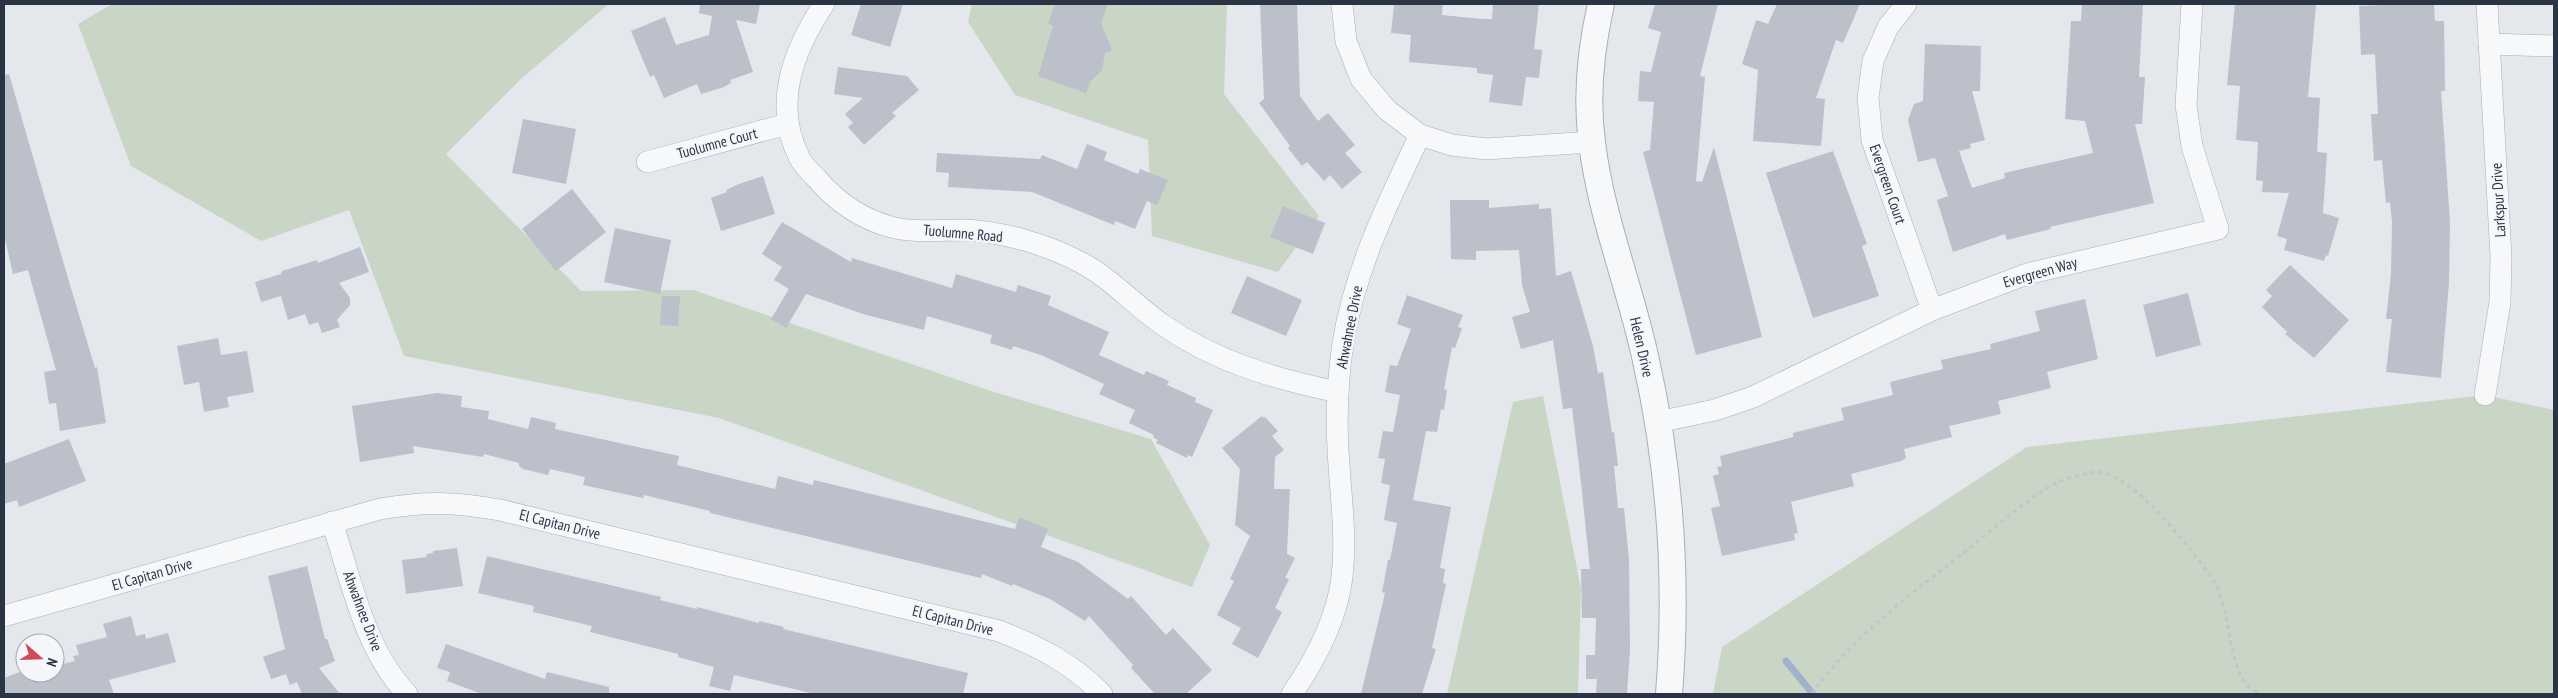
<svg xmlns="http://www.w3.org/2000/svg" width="2558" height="698" viewBox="0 0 2558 698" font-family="'PT Sans Narrow',sans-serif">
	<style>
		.green { fill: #c9d6c5 }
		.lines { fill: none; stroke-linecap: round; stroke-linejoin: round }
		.stream { stroke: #9fb4cc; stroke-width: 7 }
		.building { fill: #bbc0ca }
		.minor-casing { stroke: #a9aeb7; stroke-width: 22 }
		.tertiary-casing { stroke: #a9aeb7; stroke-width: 28 }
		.path { stroke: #c2c5cb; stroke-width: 3; stroke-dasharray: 4 4; stroke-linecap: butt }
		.minor { stroke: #f7f8fa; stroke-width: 21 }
		.tertiary { stroke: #f7f8fa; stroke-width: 26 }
		.labels { text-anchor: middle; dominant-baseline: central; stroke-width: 5; stroke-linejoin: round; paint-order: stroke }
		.street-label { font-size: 15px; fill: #2b3445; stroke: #f4f6f9 }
	</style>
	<rect width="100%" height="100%" fill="#e4e7ec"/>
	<g class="green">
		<path d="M 112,4 L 609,4 L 523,77 L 446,154 L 581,291 L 693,290 L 994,392 L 1151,439 L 1210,545 L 1192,587 L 719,418 L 404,356 L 349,210 L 261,241 L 131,166 L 78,24 Z"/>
		<path d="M 972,4 L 1227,4 L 1224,94 L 1319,216 L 1278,272 L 1152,236 L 1148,140 L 1015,95 L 968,22 Z"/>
		<path d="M 2485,395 L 2554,410 L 2554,694 L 1713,694 L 1722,647 L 2027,447 Z"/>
		<path d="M 1543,396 L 1581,589 L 1578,694 L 1447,694 L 1513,402 Z"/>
	</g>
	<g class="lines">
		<path class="stream" d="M 1786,661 L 1813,694"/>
	</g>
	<g class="building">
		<path d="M 700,4 L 760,4 L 756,24 L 736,20 L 753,72 L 730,80 L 731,83 L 724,87 L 701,94 L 697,84 L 664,98 L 654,75 L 650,77 L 631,31 L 665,17 L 676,45 L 709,35 L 712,16 L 699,13 Z"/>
		<path d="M 861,4 L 903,4 L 890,47 L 851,35 Z"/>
		<path d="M 1055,4 L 1108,4 L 1101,23 L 1112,50 L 1105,53 L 1102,70 L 1090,82 L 1086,93 L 1038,76 L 1053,26 L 1048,24 Z"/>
		<path d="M 1260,4 L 1297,4 L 1300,96 L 1318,121 L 1328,113 L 1355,145 L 1345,153 L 1362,172 L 1342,189 L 1330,175 L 1324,181 L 1307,162 L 1302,166 L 1288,148 L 1290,146 L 1259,103 L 1264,99 Z"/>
		<path d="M 1394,4 L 1443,4 L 1442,15 L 1482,19 L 1492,19 L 1493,4 L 1539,4 L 1534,49 L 1542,50 L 1539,78 L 1526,77 L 1522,106 L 1489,102 L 1493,75 L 1477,73 L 1477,68 L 1409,62 L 1411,35 L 1391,33 Z"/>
		<path d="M 1655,4 L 1718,4 L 1700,76 L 1705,77 L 1696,181 L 1702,182 L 1714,147 L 1762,337 L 1696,355 L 1643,152 L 1650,150 L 1654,102 L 1638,101 L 1640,71 L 1651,72 L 1661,32 L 1648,28 Z"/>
		<path d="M 1777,4 L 1860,4 L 1843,43 L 1836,40 L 1816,98 L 1825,99 L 1821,146 L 1753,141 L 1758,70 L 1742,64 L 1756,20 L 1768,24 Z"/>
		<path d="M 2082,4 L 2143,4 L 2139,77 L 2145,77 L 2142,124 L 2135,124 L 2154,203 L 2050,227 L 2051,229 L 2007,240 L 2005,234 L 1953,252 L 1937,200 L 1948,196 L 1935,158 L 1918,162 L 1908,120 L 1914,104 L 1923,101 L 1925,44 L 1981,46 L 1980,91 L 1972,91 L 1985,140 L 1970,144 L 1971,148 L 1959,151 L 1972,188 L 2005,178 L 2004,173 L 2093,153 L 2085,121 L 2065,119 L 2071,21 L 2081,21 Z"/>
		<path d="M 2235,4 L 2316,4 L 2308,97 L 2320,98 L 2317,152 L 2327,153 L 2323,213 L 2339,218 L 2328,256 L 2326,255 L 2324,261 L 2284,250 L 2287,239 L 2277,236 L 2289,193 L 2262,192 L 2263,181 L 2256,180 L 2258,142 L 2236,140 L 2240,86 L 2227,85 Z"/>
		<path d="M 2406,4 L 2434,4 L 2435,21 L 2444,21 L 2445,91 L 2441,91 L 2450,222 L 2449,283 L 2441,378 L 2386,372 L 2392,319 L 2386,319 L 2391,274 L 2392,222 L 2390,202 L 2386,203 L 2382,160 L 2374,161 L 2371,114 L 2378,114 L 2375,54 L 2361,55 L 2359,6 Z"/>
		<path d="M 838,67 L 907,76 L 919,90 L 892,113 L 896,116 L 864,145 L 848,127 L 853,123 L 845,114 L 863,98 L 834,94 Z"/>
		<path d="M 9,74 L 70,285 L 95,368 L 97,367 L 106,423 L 60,431 L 56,403 L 49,404 L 44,372 L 56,370 L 28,270 L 13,274 L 4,234 L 4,75 Z"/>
		<path d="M 523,119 L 576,129 L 566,184 L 512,173 Z"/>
		<path d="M 1087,144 L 1107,152 L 1104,160 L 1138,174 L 1140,169 L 1168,180 L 1157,205 L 1147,201 L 1135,229 L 1115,221 L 1114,225 L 1032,192 L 948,187 L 949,173 L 936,172 L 937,153 L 1040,159 L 1042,155 L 1077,169 Z"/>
		<path d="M 1833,151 L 1867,244 L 1862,246 L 1879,296 L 1813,318 L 1766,173 Z"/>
		<path d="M 763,176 L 775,214 L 721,231 L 711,198 L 727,192 L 726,190 L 739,184 Z"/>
		<path d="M 572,189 L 606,232 L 556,271 L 522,229 Z"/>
		<path d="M 1450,200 L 1489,200 L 1489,208 L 1539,204 L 1539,209 L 1551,208 L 1556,276 L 1571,271 L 1593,346 L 1598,373 L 1603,372 L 1612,433 L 1614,432 L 1618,466 L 1614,466 L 1618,508 L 1624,508 L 1629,561 L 1630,650 L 1627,694 L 1596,694 L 1597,679 L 1586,679 L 1586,655 L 1595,655 L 1596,618 L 1582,618 L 1581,569 L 1590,569 L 1581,482 L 1572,408 L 1563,409 L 1553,340 L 1521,349 L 1512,317 L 1530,312 L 1522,285 L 1519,250 L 1476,251 L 1476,260 L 1451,259 Z"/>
		<path d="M 1283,206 L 1325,223 L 1313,254 L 1270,237 Z"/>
		<path d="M 782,222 L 851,262 L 852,258 L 952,288 L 956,274 L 1016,292 L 1018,285 L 1051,296 L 1048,305 L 1109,332 L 1099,355 L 1144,375 L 1146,371 L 1169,381 L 1167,385 L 1196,398 L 1195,402 L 1213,410 L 1192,457 L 1188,455 L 1187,458 L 1156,443 L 1158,440 L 1153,437 L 1154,435 L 1129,423 L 1135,410 L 1099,394 L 1104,384 L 1041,355 L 1013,346 L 1012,350 L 990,343 L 992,335 L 927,316 L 924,330 L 863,314 L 806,294 L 786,328 L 771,319 L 789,289 L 774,280 L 782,267 L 762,254 Z"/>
		<path d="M 615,228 L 671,240 L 660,294 L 604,282 Z"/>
		<path d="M 360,247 L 369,272 L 339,283 L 350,298 L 350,305 L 337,320 L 340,327 L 322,333 L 318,322 L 309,325 L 305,314 L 288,320 L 281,296 L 261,302 L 255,282 L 281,274 L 282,271 L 317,260 L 318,263 Z"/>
		<path d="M 2290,265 L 2349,320 L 2314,358 L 2285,334 L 2287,332 L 2262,307 L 2272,296 L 2266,290 Z"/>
		<path d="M 1247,276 L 1302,300 L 1286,336 L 1231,313 Z"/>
		<path d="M 2188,293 L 2201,345 L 2156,357 L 2143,305 Z"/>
		<path d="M 1407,295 L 1463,315 L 1458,327 L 1462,328 L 1455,348 L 1452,347 L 1444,389 L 1447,390 L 1444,410 L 1441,409 L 1437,432 L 1426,431 L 1413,500 L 1451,507 L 1440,568 L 1445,569 L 1443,583 L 1446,584 L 1432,648 L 1436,649 L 1422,694 L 1361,694 L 1385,593 L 1382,592 L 1388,560 L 1390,560 L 1397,523 L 1384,520 L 1390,485 L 1381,483 L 1385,459 L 1378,458 L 1383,431 L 1393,432 L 1400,395 L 1385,392 L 1390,365 L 1397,366 L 1411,329 L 1397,324 Z"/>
		<path d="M 662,296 L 680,296 L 678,326 L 660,325 Z"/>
		<path d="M 2085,299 L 2098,359 L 2047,372 L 2051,388 L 1998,401 L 2001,414 L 1949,426 L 1952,437 L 1904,449 L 1906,458 L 1901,461 L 1851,474 L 1854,486 L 1791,502 L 1798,533 L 1794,534 L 1795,540 L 1722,556 L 1711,508 L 1720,506 L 1713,476 L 1719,474 L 1717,467 L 1722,466 L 1720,456 L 1793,437 L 1793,433 L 1844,420 L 1841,408 L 1893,395 L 1890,382 L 1943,369 L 1941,360 L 1991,349 L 1990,344 L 2040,331 L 2035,311 Z"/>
		<path d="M 218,338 L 221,355 L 247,351 L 254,392 L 227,397 L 229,407 L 204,412 L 199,382 L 184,385 L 177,346 Z"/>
		<path d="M 437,393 L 462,396 L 461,407 L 489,411 L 488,419 L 528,429 L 531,417 L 556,423 L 555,429 L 679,456 L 677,465 L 775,489 L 778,476 L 813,485 L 814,480 L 1015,529 L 1019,517 L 1048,529 L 1041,547 L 1078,562 L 1128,599 L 1131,596 L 1166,635 L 1173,628 L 1212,670 L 1186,694 L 1155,694 L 1131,668 L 1133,665 L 1089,616 L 1085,621 L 1050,599 L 1013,584 L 1012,586 L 982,574 L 981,578 L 710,513 L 710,511 L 644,495 L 643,498 L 583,485 L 585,477 L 550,469 L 548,475 L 523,469 L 519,466 L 519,463 L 484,454 L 483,457 L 413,446 L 414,453 L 360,462 L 352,406 Z"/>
		<path d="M 1262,416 L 1264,418 L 1265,417 L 1278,431 L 1272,436 L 1284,450 L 1275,457 L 1274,489 L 1290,489 L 1287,554 L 1295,558 L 1285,578 L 1289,579 L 1275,608 L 1282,612 L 1258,658 L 1232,644 L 1241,628 L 1217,615 L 1234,581 L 1230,579 L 1250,536 L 1235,525 L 1240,469 L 1222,448 Z"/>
		<path d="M 69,439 L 86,481 L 19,507 L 17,500 L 4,504 L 4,464 Z"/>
		<path d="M 457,548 L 463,586 L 406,594 L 402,560 L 427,557 L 426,554 L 433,553 L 433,551 Z"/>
		<path d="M 487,556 L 661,597 L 660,600 L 697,609 L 697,607 L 759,623 L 759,621 L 784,627 L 783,629 L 968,673 L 963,694 L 815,694 L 734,675 L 730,691 L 709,686 L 714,667 L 678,657 L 678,654 L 590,632 L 592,626 L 533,612 L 534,606 L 478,593 Z"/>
		<path d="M 307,566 L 325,639 L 327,639 L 335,661 L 319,668 L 340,694 L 302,694 L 297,682 L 290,685 L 286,674 L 271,679 L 263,657 L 285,649 L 268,576 Z"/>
		<path d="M 131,616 L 136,636 L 145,634 L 146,639 L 168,633 L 176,662 L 109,680 L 114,694 L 4,694 L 4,678 L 25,670 L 25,675 L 55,673 L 55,666 L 75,661 L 73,656 L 79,655 L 76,645 L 107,637 L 103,624 Z"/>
		<path d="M 446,644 L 545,679 L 547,672 L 609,687 L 609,694 L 482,694 L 447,681 L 450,672 L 437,668 Z"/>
	</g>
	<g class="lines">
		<defs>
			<g id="minor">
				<path d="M 824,4 C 793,51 772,105 800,159 C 804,167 812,173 818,180 C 837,202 862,219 891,227 C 914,233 941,230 965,230 C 1003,232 1046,244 1080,262 C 1111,278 1134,305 1163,325 C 1216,362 1275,379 1338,392"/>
				<path d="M 1342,4 L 1346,41 L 1361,79 L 1387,110 L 1420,135 L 1452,145 L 1486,149 L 1591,142"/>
				<path d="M 1906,4 L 1888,27 L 1873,61 L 1868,98 L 1872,140 L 1932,310"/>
				<path d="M 2489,44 L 2554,46"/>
				<path d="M 647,162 L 787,124"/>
				<path d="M 2485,395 L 2500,302 L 2501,257 L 2487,4"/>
				<path d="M 1658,422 L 1715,410 L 1753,397 L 1932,310 L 2027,274 L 2218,229 L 2192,146 L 2186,105 L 2192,4"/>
				<path d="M 332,522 C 351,579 364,649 407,694"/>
				<path d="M 4,616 L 380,509 C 427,501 453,502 500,510 L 999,631 C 1038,646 1073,664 1102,694"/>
				<path d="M 1292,694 C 1316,659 1337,620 1342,577 C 1347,534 1340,492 1338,449 C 1336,414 1338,377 1343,343 C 1355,269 1388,202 1420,135"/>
			</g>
			<path id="tertiary" d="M 1601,4 C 1591,48 1586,98 1592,143 C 1601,216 1629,284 1645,356 C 1670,466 1678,582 1669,694"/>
		</defs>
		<use href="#minor" class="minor-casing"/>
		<use href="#tertiary" class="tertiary-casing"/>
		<path class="path" d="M 1812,694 C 1852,636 1912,594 1967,550 C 1996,527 2025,500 2058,482 C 2064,479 2092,471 2098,472 C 2133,474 2190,548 2210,575 C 2233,608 2225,652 2245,683 C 2248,687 2255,691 2260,694"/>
		<use href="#minor" class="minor"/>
		<use href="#tertiary" class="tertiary"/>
	</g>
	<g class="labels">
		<g class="street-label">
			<text transform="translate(717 143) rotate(-15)">Tuolumne Court</text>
			<text transform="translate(1888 184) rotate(71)">Evergreen Court</text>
			<text transform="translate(2498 200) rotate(-93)">Larkspur Drive</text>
			<text transform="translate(963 233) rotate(5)">Tuolumne Road</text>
			<text transform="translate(2040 272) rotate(-16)">Evergreen Way</text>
			<text transform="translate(1349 327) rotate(-79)">Ahwahnee Drive</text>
			<text transform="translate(1642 347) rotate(77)">Helen Drive</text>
			<text transform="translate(560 524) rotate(14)">El Capitan Drive</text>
			<text transform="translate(152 574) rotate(-16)">El Capitan Drive</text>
			<text transform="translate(363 611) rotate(69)">Ahwahnee Drive</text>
			<text transform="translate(953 620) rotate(14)">El Capitan Drive</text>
		</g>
	</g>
	<rect width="2558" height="698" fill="none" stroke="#2b3445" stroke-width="10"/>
	<g transform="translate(40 658) rotate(110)"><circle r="24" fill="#f4f6f9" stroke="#a4a8b1"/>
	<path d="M0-4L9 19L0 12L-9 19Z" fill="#d1495b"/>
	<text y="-8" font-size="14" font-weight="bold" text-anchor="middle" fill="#2b3445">N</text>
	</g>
</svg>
